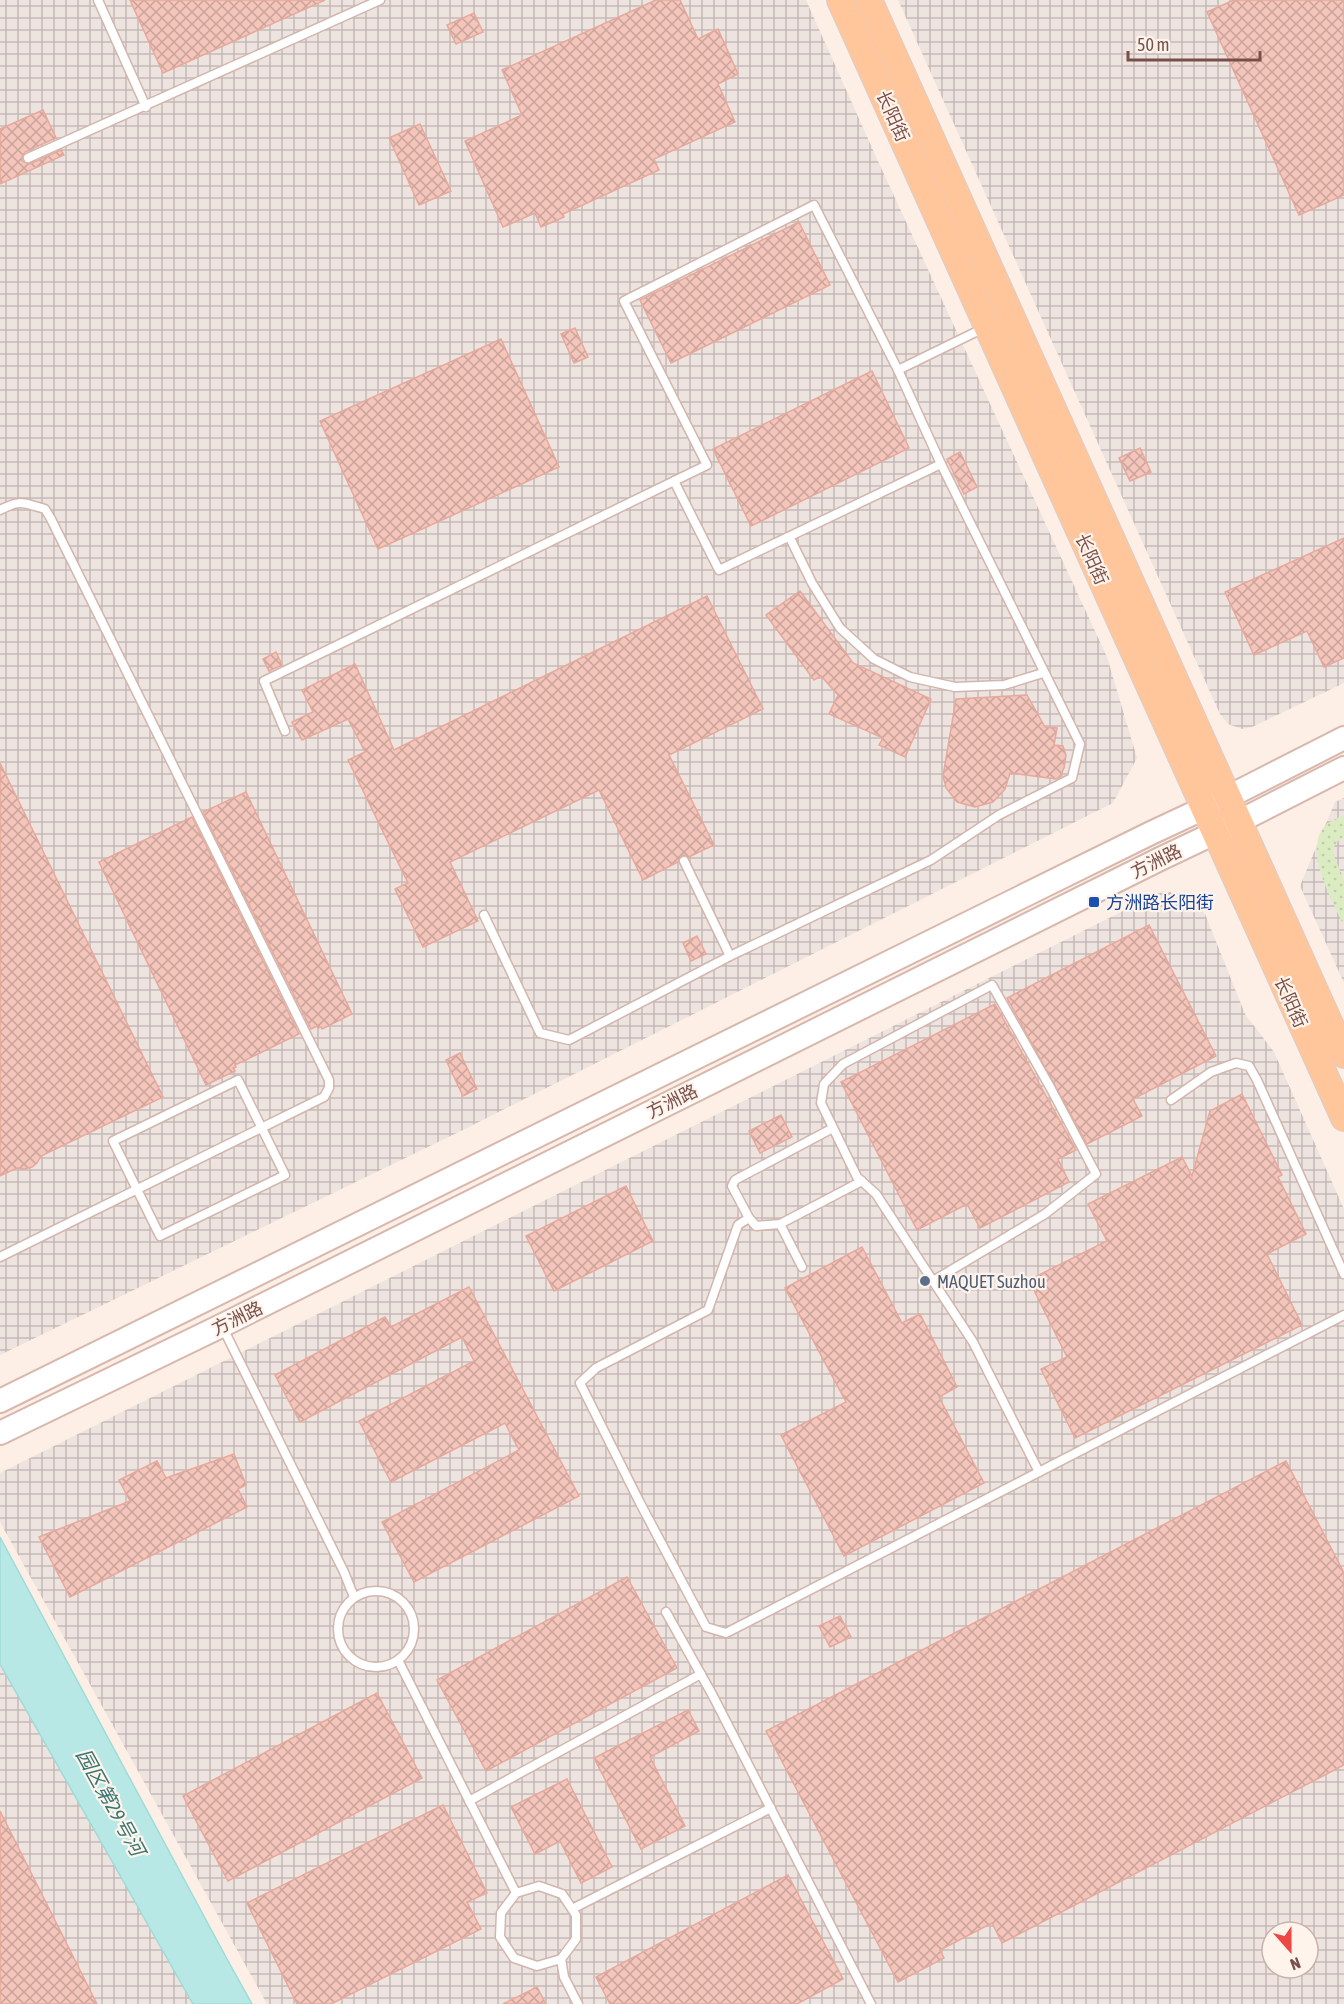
<svg xmlns="http://www.w3.org/2000/svg" width="1344" height="2004" viewBox="0 0 1344 2004" font-family="'Asap Condensed','Noto Sans SC',sans-serif">
	<style>
		.industrial { fill: url(#industrial-grid); fill-rule: evenodd }
		.grass { fill: url(#grass-dots) }
		.water { fill: #b8e8e5; stroke: #9edbd8; stroke-width: 1.5 }
		.building { fill: url(#building-cross-hatch); stroke: #e8a89b; stroke-width: 1.5 }
		.lines { fill: none; stroke-linecap: round; stroke-linejoin: round }
		.lane-casing { stroke: #d2b6ad; stroke-width: 11 }
		.secondary-casing { stroke: #d8b7ac; stroke-width: 26 }
		.primary-casing { stroke: #d9cecc; stroke-width: 28 }
		.lane { stroke: #fff; stroke-width: 8 }
		.secondary { stroke: #fff; stroke-width: 22 }
		.primary { stroke: #ffc59b; stroke-width: 26 }
		.transit-dot { fill: #1a4fb4; stroke: #fff4ec; stroke-width: 2 }
		.service-dot { fill: #5c6f8a; stroke: #fff4ec; stroke-width: 2 }
		.labels { text-anchor: middle; dominant-baseline: central; stroke-width: 4.5; stroke-linejoin: round; paint-order: stroke }
		.street-label { font-size: 18px; fill: #785049; stroke: #fff4ec }
		.transit-label { font-size: 18px; fill: #164399; stroke: #fff4ec; text-anchor: start }
		.service-label { font-size: 18px; fill: #4e5e75; stroke: #fff4ec; text-anchor: start }
		.water-label { font-size: 20px; font-style: italic; fill: #387674; stroke: #fff4ec }
	</style>
	<defs>
		<pattern id="industrial-grid" width="8" height="8" patternUnits="userSpaceOnUse" patternTransform="scale(1.5)"><rect width="8" height="8" fill="#ede3df"/><path d="M0 4h8M4 0v8" fill="none" stroke="#c5bab7"/></pattern>
		<pattern id="grass-dots" width="8" height="8" patternUnits="userSpaceOnUse" patternTransform="scale(1.5)"><rect width="8" height="8" fill="#dcecc2"/><path d="M2 2h.1M6 6h.1" fill="none" stroke="#c0cca8" stroke-width="1.8" stroke-linecap="round"/></pattern>
		<pattern id="building-cross-hatch" width="8" height="8" patternUnits="userSpaceOnUse" patternTransform="scale(1.5)"><rect width="8" height="8" fill="#f4c6bb"/><path d="M0 0l8 8M0 8l8-8" fill="none" stroke="#caa39a"/></pattern>
	</defs>
	<rect width="100%" height="100%" fill="#fdefe5"/>
	<g class="industrial">
		<path d="M 0,0 L 806,0 L 877,159 L 1107,657 L 1137,758 L 1113,803 L 465,1129 L 0,1355 Z"/>
		<path d="M 898,0 L 1344,0 L 1344,683 L 1252,727 L 1242,729 L 1228,724 L 1220,714 Z"/>
		<path d="M 1344,798 L 1344,983 L 1300,886 L 1335,802 Z"/>
		<path d="M 1163,891 L 1177,893 L 1194,901 L 1205,914 L 1245,1014 L 1274,1052 L 1344,1209 L 1344,2004 L 267,2004 L 0,1522 L 0,1473 ZM 1272,1932 L 1308,1932 L 1308,1968 L 1272,1968 Z"/>
		<path d="M 0,1664 L 193,2004 L 0,2004 Z"/>
	</g>
	<path class="grass" d="M 1344,815 L 1344,837 C 1321,849 1343,867 1344,883 C 1344,896 1344,909 1344,921 L 1342,922 C 1332,898 1301,848 1327,824 C 1332,820 1339,818 1344,815 Z"/>
	<path class="water" d="M 0,1537 L 227,1959 L 252,2004 L 193,2004 L 0,1664 Z"/>
	<g class="building">
		<path d="M 130,0 L 325,0 L 163,73 Z"/>
		<path d="M 656,0 L 680,0 L 698,39 L 718,29 L 738,74 L 718,84 L 735,122 L 654,159 L 659,170 L 563,214 L 564,217 L 541,227 L 535,213 L 503,227 L 465,141 L 522,115 L 502,70 Z"/>
		<path d="M 1234,0 L 1344,0 L 1344,195 L 1299,215 L 1207,12 Z"/>
		<path d="M 474,13 L 483,32 L 456,44 L 447,25 Z"/>
		<path d="M 43,110 L 56,138 L 25,152 L 22,157 L 22,161 L 30,164 L 61,150 L 64,155 L 0,184 L 0,129 Z"/>
		<path d="M 420,124 L 451,191 L 419,205 L 389,138 Z"/>
		<path d="M 799,222 L 830,285 L 671,363 L 640,300 Z"/>
		<path d="M 575,328 L 588,357 L 574,363 L 561,334 Z"/>
		<path d="M 501,339 L 559,467 L 378,549 L 320,421 Z"/>
		<path d="M 872,371 L 909,448 L 751,526 L 713,449 Z"/>
		<path d="M 1140,448 L 1151,472 L 1130,481 L 1119,458 Z"/>
		<path d="M 960,452 L 977,487 L 964,494 L 947,459 Z"/>
		<path d="M 1344,538 L 1344,658 L 1324,667 L 1307,631 L 1254,655 L 1225,592 Z"/>
		<path d="M 800,591 L 853,663 L 931,699 L 905,757 L 879,745 L 883,738 L 829,714 L 838,695 L 821,676 L 814,680 L 766,615 Z"/>
		<path d="M 707,596 L 763,709 L 669,755 L 714,845 L 689,857 L 685,855 L 681,856 L 678,862 L 643,880 L 599,790 L 450,862 L 478,921 L 423,947 L 395,889 L 408,883 L 348,760 L 365,752 L 348,719 L 302,740 L 292,722 L 313,712 L 302,690 L 355,664 L 394,750 Z"/>
		<path d="M 276,652 L 282,665 L 269,671 L 263,659 Z"/>
		<path d="M 1027,695 L 1045,727 L 1057,728 L 1054,745 L 1063,746 L 1066,755 L 1064,768 L 1060,777 L 1056,779 L 1010,773 L 1005,789 L 993,802 L 975,807 L 957,802 L 946,788 L 943,776 L 956,699 Z"/>
		<path d="M 0,763 L 163,1097 L 41,1156 L 37,1163 L 32,1167 L 24,1169 L 17,1168 L 0,1176 Z"/>
		<path d="M 246,792 L 352,1014 L 322,1029 L 321,1027 L 318,1028 L 317,1026 L 311,1029 L 203,812 Z"/>
		<path d="M 192,817 L 299,1034 L 235,1065 L 236,1067 L 233,1068 L 235,1071 L 206,1085 L 99,862 Z"/>
		<path d="M 1149,925 L 1216,1056 L 1133,1099 L 1142,1116 L 1087,1144 L 1007,998 Z"/>
		<path d="M 697,936 L 706,954 L 691,961 L 683,943 Z"/>
		<path d="M 995,1004 L 1076,1150 L 1058,1159 L 1069,1182 L 980,1228 L 967,1204 L 917,1230 L 841,1082 Z"/>
		<path d="M 460,1053 L 477,1089 L 463,1096 L 446,1060 Z"/>
		<path d="M 1242,1094 L 1282,1175 L 1278,1177 L 1306,1234 L 1267,1254 L 1302,1325 L 1075,1438 L 1041,1369 L 1067,1357 L 1029,1280 L 1107,1241 L 1088,1204 L 1182,1157 L 1192,1176 L 1210,1111 Z"/>
		<path d="M 781,1115 L 792,1137 L 760,1153 L 749,1131 Z"/>
		<path d="M 626,1186 L 653,1241 L 554,1291 L 526,1236 Z"/>
		<path d="M 862,1247 L 902,1323 L 920,1314 L 957,1387 L 939,1397 L 984,1483 L 844,1556 L 781,1435 L 846,1402 L 785,1288 Z"/>
		<path d="M 469,1287 L 579,1496 L 414,1582 L 382,1522 L 519,1450 L 505,1423 L 391,1482 L 359,1421 L 474,1361 L 462,1337 L 300,1422 L 275,1375 L 385,1317 L 391,1327 Z"/>
		<path d="M 234,1454 L 246,1485 L 238,1489 L 247,1507 L 70,1597 L 39,1537 L 130,1501 L 119,1480 L 157,1461 L 166,1478 Z"/>
		<path d="M 1286,1461 L 1344,1573 L 1344,1765 L 1002,1943 L 992,1923 L 940,1950 L 944,1958 L 898,1982 L 766,1731 Z"/>
		<path d="M 627,1577 L 677,1668 L 486,1771 L 437,1680 Z"/>
		<path d="M 840,1616 L 851,1637 L 830,1647 L 819,1626 Z"/>
		<path d="M 377,1693 L 422,1778 L 228,1881 L 183,1796 Z"/>
		<path d="M 688,1710 L 699,1731 L 650,1757 L 685,1826 L 641,1849 L 594,1758 Z"/>
		<path d="M 567,1779 L 612,1867 L 581,1883 L 560,1841 L 535,1854 L 511,1807 Z"/>
		<path d="M 443,1805 L 487,1893 L 467,1902 L 481,1929 L 331,2004 L 297,2004 L 247,1903 Z"/>
		<path d="M 0,1811 L 97,2004 L 0,2004 Z"/>
		<path d="M 788,1875 L 843,1979 L 797,2004 L 610,2004 L 596,1977 Z"/>
		<path d="M 537,1987 L 546,2004 L 503,2004 Z"/>
	</g>
	<g class="lines">
		<defs>
			<g id="lane">
				<path d="M 98,0 L 146,107"/>
				<path d="M 28,158 L 380,0"/>
				<path d="M 898,370 L 984,328"/>
				<path d="M 674,481 L 719,570 L 941,464"/>
				<path d="M 0,510 C 21,499 23,503 45,509 L 51,519 L 329,1080 L 329,1088 L 324,1097 L 0,1257"/>
				<path d="M 790,538 L 812,583 L 840,628 L 874,659 L 910,677 L 955,687 L 1004,685 L 1043,673"/>
				<path d="M 285,731 L 264,681 L 707,465 L 624,301 L 814,205 L 898,370 L 941,464 L 1080,744 L 1072,778 L 999,815 L 931,860 L 730,956 L 569,1040 L 540,1033 L 484,915"/>
				<path d="M 684,861 L 730,956"/>
				<path d="M 238,1080 L 285,1175 L 160,1236 L 113,1141 Z"/>
				<path d="M 1171,1100 L 1211,1072 L 1236,1063 L 1249,1066 L 1257,1080 L 1344,1274"/>
				<path d="M 833,1128 L 735,1180 L 732,1186 L 749,1218 L 756,1226 L 780,1224 L 862,1181"/>
				<path d="M 749,1218 L 738,1225 L 708,1310 L 596,1368 L 580,1383 L 640,1503 L 706,1627 L 726,1633 L 1344,1315"/>
				<path d="M 780,1224 L 802,1267"/>
				<path d="M 933,1281 L 1045,1214 L 1096,1174 L 1050,1087 L 992,985 L 843,1064 L 824,1084 L 821,1103 L 857,1177 L 876,1194 L 973,1342 L 1039,1472"/>
				<path d="M 222,1326 L 344,1572 L 354,1597"/>
				<circle cx="376" cy="1629" r="38"/>
				<path d="M 666,1612 L 713,1696 L 871,2004"/>
				<path d="M 399,1662 L 516,1893"/>
				<path d="M 469,1801 L 701,1674"/>
				<path d="M 572,1909 L 771,1808"/>
				<path d="M 561,1959 L 537,1966 L 514,1958 L 500,1937 L 501,1913 L 516,1893 L 539,1886 L 562,1894 L 576,1915 L 576,1939 L 561,1959 L 564,1977 L 578,2004"/>
			</g>
			<g id="secondary">
				<path d="M 0,1401 L 1151,833 L 1228,797 L 1344,738"/>
				<path d="M 0,1433 L 221,1326 L 1160,859 L 1240,821 L 1344,768"/>
			</g>
			<g id="primary">
				<path d="M 840,0 L 1344,1118"/>
				<path d="M 869,0 L 1344,1055"/>
			</g>
		</defs>
		<use href="#lane" class="lane-casing"/>
		<use href="#secondary" class="secondary-casing"/>
		<use href="#primary" class="primary-casing"/>
		<use href="#lane" class="lane"/>
		<use href="#secondary" class="secondary"/>
		<use href="#primary" class="primary"/>
	</g>
	<rect class="transit-dot" x="1088" y="896" width="12" height="12" rx="3"/>
	<circle class="service-dot" cx="925" cy="1281" r="6"/>
	<g class="labels">
		<g class="street-label">
			<text transform="translate(893 116) rotate(66)">长阳街</text>
			<text transform="translate(1092 559) rotate(66)">长阳街</text>
			<text transform="translate(1156 861) rotate(-26)">方洲路</text>
			<text transform="translate(1291 1002) rotate(66)">长阳街</text>
			<text transform="translate(672 1101) rotate(-26)">方洲路</text>
			<text transform="translate(237 1318) rotate(-26)">方洲路</text>
		</g>
		<g class="transit-label">
			<text x="1106" y="902">方洲路长阳街</text>
		</g>
		<g class="service-label">
			<text x="937" y="1281">MAQUET Suzhou</text>
		</g>
		<g class="water-label">
			<text transform="translate(111 1802) rotate(61)">园区第29号河</text>
		</g>
	</g>
	<g transform="translate(1290 1950) rotate(159)"><circle r="28" fill="#fff4ec" stroke="#c9b2ab" stroke-width="1.5"/>
	<path d="M0-4.5L10 22L0 15L-10 22Z" fill="#ed4844"/>
	<text y="-9" font-size="16" font-weight="bold" text-anchor="middle" fill="#785049">N</text>
	</g>
	<path d="M1128 51v9h132v-9" fill="none" stroke="#785049" stroke-width="3"/>
	<text x="1137" y="51" font-size="18" fill="#785049" stroke="#fff4ec" stroke-width="4.5" paint-order="stroke">50 m</text>
</svg>
